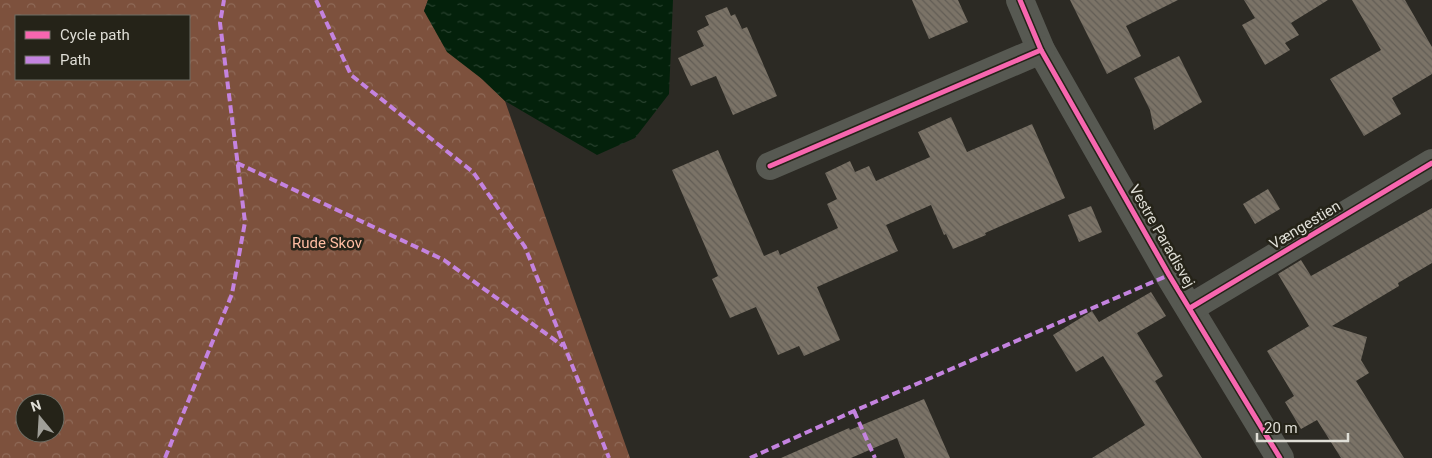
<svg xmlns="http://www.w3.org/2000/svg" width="1432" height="458" viewBox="0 0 1432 458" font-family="Roboto,sans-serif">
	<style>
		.forest { fill: url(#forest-crowns); fill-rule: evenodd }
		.water { fill: url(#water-ripples) }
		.building { fill: url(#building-back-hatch) }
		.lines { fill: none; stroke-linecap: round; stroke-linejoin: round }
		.minor { stroke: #575952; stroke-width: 28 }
		.quiet { stroke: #c483df; stroke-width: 4; stroke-dasharray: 8 4; stroke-linecap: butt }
		.cycleway-casing { stroke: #252318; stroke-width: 8 }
		.cycleway { stroke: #f766af; stroke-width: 5 }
		.labels { text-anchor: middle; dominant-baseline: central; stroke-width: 5; stroke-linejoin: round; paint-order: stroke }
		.street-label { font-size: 15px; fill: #dfded6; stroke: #252318 }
		.park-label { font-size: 15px; fill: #febda2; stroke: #252318 }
	</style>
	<defs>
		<pattern id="forest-crowns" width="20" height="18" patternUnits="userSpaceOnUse" patternTransform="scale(1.25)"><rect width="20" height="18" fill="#7d513d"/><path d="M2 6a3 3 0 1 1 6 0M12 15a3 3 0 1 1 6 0" fill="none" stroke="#8f6a58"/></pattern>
		<pattern id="water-ripples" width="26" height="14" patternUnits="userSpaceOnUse" patternTransform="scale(1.25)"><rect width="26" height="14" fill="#04210b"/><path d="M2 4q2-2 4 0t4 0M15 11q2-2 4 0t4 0" fill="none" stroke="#28412e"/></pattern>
		<pattern id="building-back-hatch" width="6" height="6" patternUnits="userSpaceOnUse" patternTransform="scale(1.25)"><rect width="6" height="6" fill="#7b7367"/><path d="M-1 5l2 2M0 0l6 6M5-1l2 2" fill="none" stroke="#625d55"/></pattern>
	</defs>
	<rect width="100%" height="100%" fill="#2c2a24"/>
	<path class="forest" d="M 0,0 L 428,0 L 424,11 L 482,79 L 505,101 L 630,458 L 0,458 ZM 16,16 L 189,16 L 189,79 L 16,79 ZM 25,403 L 55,403 L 55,433 L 25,433 Z"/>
	<path class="water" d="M 428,0 L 673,0 L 669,94 L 635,138 L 597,155 L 505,101 L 482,79 L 447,52 L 424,11 Z"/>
	<g class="building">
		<path d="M 912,0 L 958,0 L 968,22 L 929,39 Z"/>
		<path d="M 1070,0 L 1178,0 L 1126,26 L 1141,56 L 1107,74 Z"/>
		<path d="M 1244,0 L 1328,0 L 1291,23 L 1299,35 L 1285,43 L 1290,50 L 1265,65 L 1242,25 L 1255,18 Z"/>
		<path d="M 1352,0 L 1405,0 L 1432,47 L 1432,74 L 1392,98 L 1401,114 L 1364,136 L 1330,79 L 1381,50 Z"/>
		<path d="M 727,7 L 731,16 L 735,14 L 742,29 L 747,27 L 777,96 L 733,115 L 716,76 L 691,86 L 678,58 L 704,46 L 697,31 L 709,25 L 705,16 Z"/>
		<path d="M 1179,56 L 1202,102 L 1154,130 L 1150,110 L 1134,78 Z"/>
		<path d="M 951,117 L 967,152 L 1032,124 L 1065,198 L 985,233 L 986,235 L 953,249 L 946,234 L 944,235 L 931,205 L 886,225 L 898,251 L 817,287 L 840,340 L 804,356 L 799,346 L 778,355 L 756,307 L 730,318 L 712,279 L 718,276 L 672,170 L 718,150 L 764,256 L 778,250 L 780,255 L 838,228 L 827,204 L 837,199 L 825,173 L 850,161 L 855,172 L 869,166 L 876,181 L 930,157 L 918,132 Z"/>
		<path d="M 1268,189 L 1280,209 L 1255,224 L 1243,204 Z"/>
		<path d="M 1091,206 L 1102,232 L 1079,242 L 1068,215 Z"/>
		<path d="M 1432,208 L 1432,263 L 1398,283 L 1399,286 L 1332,326 L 1367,337 L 1361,360 L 1369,373 L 1356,381 L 1404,458 L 1341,458 L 1317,420 L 1301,429 L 1285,402 L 1294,396 L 1267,351 L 1309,326 L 1278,274 L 1301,260 L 1311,276 Z"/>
		<path d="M 1151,292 L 1166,316 L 1137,333 L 1163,376 L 1155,381 L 1202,458 L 1092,458 L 1145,425 L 1103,356 L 1076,372 L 1053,335 L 1092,311 L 1099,322 Z"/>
		<path d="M 924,399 L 950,458 L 905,458 L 897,438 L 851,458 L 781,458 L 849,428 L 850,430 Z"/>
	</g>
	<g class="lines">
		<g class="minor">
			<path d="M 1020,0 L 1041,50 L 1169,275 L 1280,458"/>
			<path d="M 770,166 L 1041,50"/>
			<path d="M 1190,308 L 1432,163"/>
		</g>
		<g class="quiet">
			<path d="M 316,0 L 351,75 L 473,172 L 525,247 L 609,458"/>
			<path d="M 237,163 L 444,260 L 563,346"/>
			<path d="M 854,411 L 875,458"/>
			<path d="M 165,458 L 232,294 L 245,222 L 220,23 L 224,0"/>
			<path d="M 750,458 L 854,411 L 1169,275"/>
		</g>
		<defs>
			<g id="cycleway">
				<path d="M 1020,0 L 1041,50 L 1169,275 L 1280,458"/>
				<path d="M 770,166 L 1041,50"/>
				<path d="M 1190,308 L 1432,163"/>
			</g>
		</defs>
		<use href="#cycleway" class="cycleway-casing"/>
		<use href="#cycleway" class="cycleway"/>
	</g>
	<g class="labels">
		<g class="street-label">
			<text transform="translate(1305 225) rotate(-31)">Vængestien</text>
			<text transform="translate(1162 236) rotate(60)">Vestre Paradisvej</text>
		</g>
		<g class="park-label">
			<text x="327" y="243">Rude Skov</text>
		</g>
	</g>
	<rect x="15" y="15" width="175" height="65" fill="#252318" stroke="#6f6e64"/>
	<rect x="25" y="31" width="25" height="8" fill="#f766af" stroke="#6f6e64"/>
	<text x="60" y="40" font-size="15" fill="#dfded6">Cycle path</text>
	<rect x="25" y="56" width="25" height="8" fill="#c483df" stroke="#6f6e64"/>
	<text x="60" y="65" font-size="15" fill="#dfded6">Path</text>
	<g transform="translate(40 418) rotate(342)"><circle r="24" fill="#252318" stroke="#6f6e64"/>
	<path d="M0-4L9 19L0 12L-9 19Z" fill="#a09f98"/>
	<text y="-8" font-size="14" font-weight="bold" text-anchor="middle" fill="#dfded6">N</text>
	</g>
	<path d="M1257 433v8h91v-8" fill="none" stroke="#dfded6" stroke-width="2.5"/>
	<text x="1264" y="433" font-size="15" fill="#dfded6" stroke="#252318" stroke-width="4" paint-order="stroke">20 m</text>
</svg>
